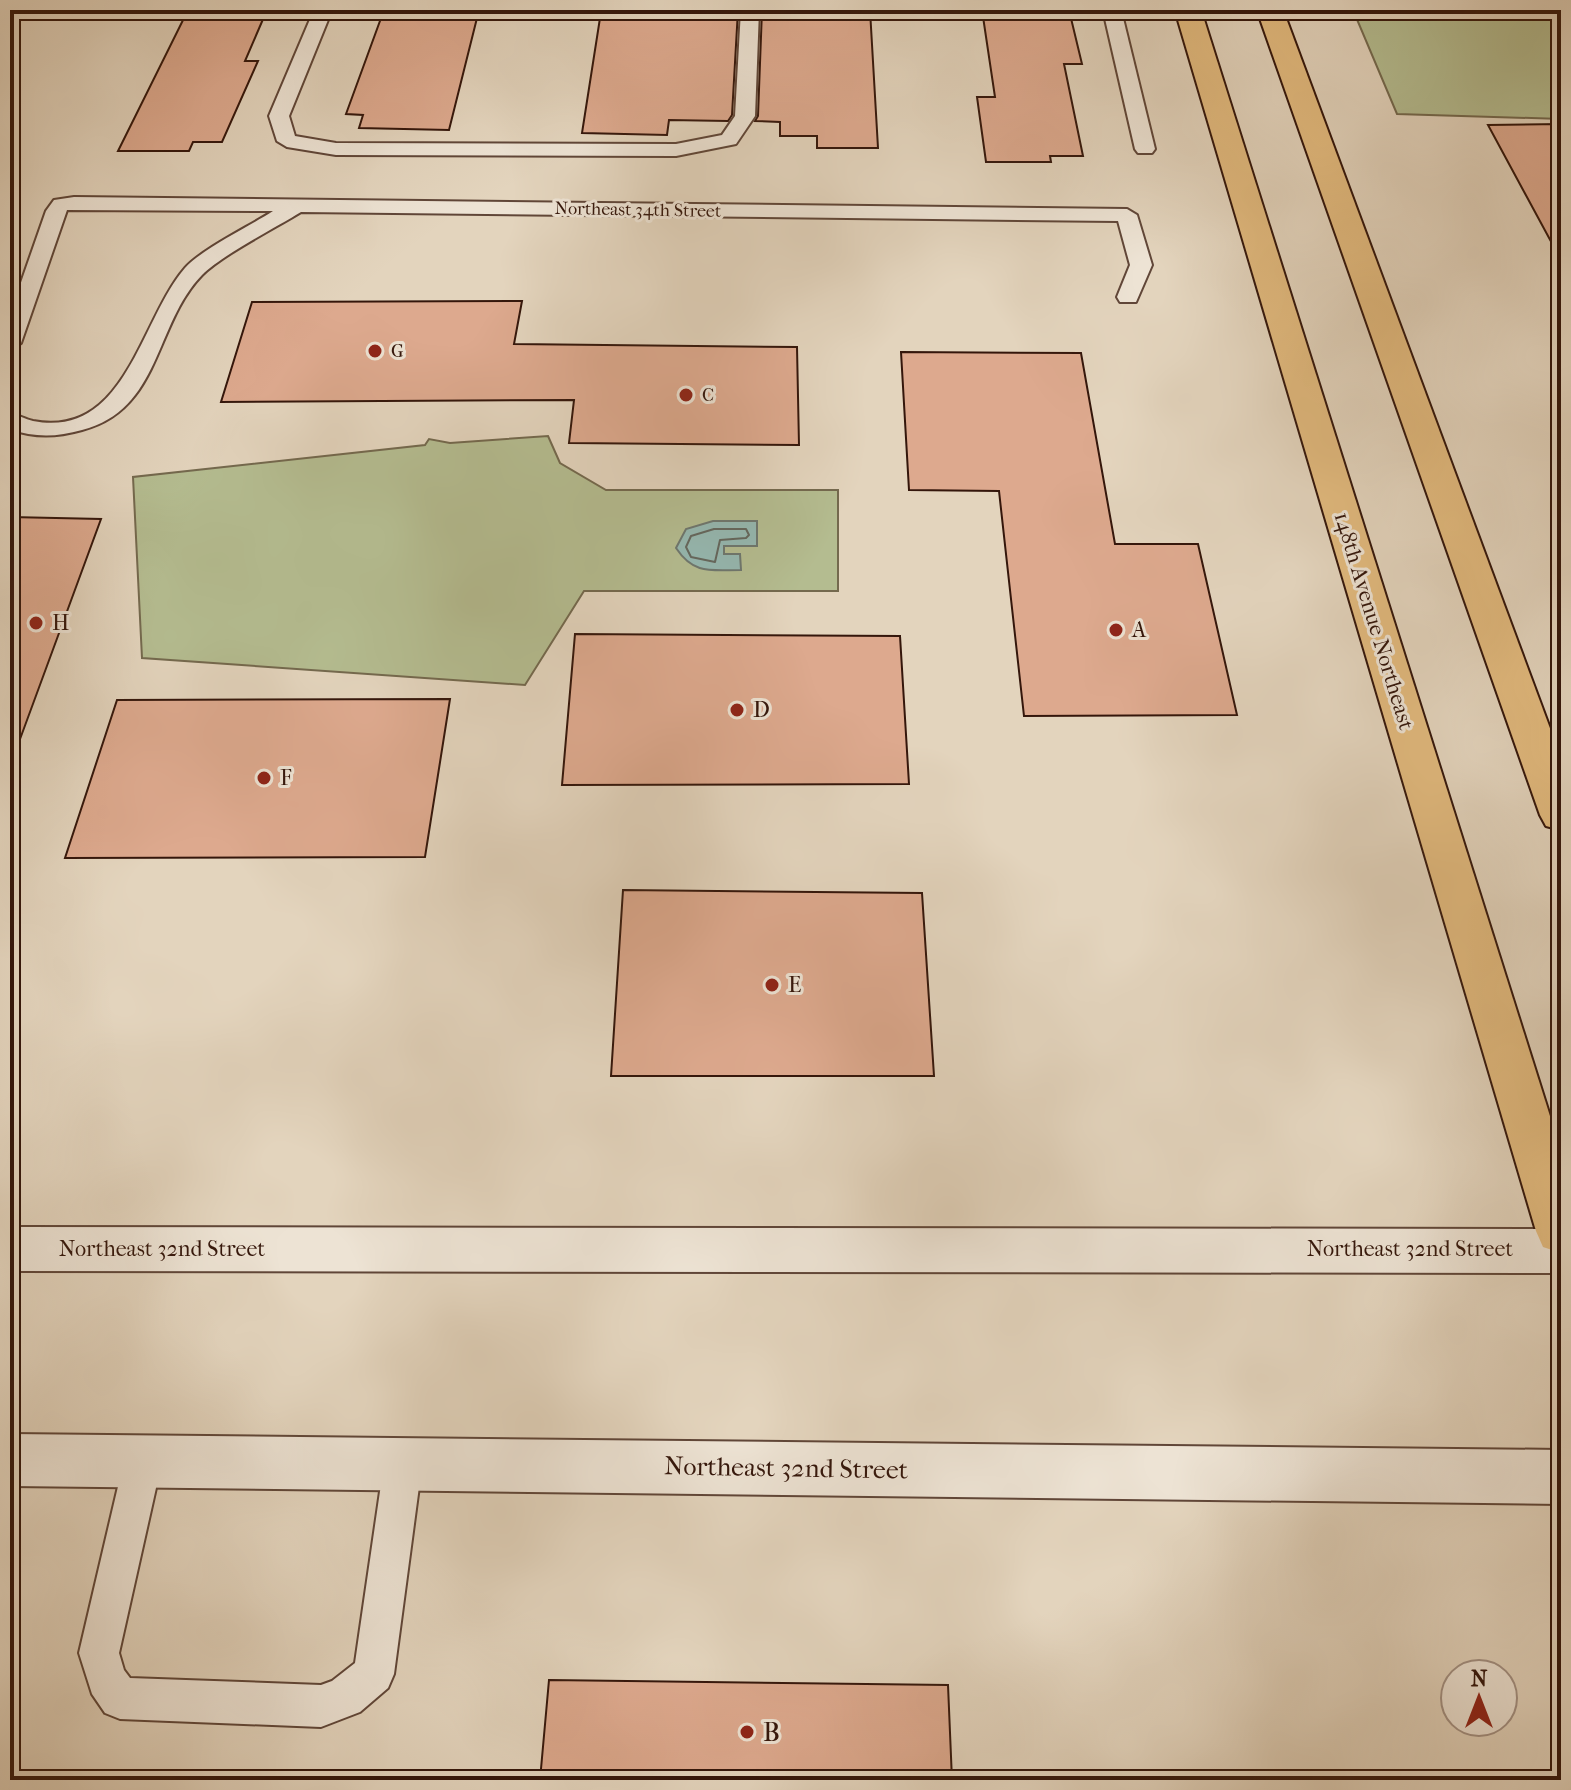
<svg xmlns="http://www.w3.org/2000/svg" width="1571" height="1790" viewBox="0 0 1571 1790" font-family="'IM FELL French Canon',serif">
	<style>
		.green { fill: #b4bc90; stroke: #74694e; stroke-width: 2 }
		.water { fill: #95b8b1; stroke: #6e776f; stroke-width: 2 }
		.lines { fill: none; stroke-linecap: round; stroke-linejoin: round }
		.shore { stroke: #64675e; stroke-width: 2 }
		.building { fill: #dda98e; stroke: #34160b; stroke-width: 2 }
		.service-casing { stroke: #604638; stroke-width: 4 }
		.minor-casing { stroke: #604638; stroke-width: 4 }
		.primary-casing { stroke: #34160b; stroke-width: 4 }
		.service { fill: #ede3d4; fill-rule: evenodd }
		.minor { fill: #ede3d4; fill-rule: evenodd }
		.primary { fill: #e2ba7e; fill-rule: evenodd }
		.poi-dot { fill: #8f2418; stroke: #ede3d4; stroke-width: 3 }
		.labels { text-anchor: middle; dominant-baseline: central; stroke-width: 6; stroke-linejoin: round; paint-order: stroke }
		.far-street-label { font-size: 18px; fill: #34160b; stroke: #ede3d4 }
		.far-poi-label { font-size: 18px; fill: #34160b; stroke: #ede3d4; text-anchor: start }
		.street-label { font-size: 22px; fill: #34160b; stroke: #ede3d4 }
		.poi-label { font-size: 22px; fill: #34160b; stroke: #ede3d4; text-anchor: start }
		.near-street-label { font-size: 26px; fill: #34160b; stroke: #ede3d4 }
		.near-poi-label { font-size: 26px; fill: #34160b; stroke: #ede3d4; text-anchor: start }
	</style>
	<rect width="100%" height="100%" fill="#e3d4bd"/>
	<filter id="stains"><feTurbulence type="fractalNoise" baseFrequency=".0025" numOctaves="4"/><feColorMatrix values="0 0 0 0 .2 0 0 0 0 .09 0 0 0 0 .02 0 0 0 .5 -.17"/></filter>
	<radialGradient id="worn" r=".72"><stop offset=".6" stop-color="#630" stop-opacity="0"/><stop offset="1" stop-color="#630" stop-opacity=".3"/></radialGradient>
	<g class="green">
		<path d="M 1353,10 L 1561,10 L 1561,119 L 1397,114 Z"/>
		<path d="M 548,436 L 560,463 L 606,490 L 838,490 L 838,591 L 584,591 L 525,685 L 142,658 L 133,477 L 425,445 L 429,439 L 450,443 Z"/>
	</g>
	<path class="water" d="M 713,521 L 757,521 L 757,546 L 724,546 L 724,554 L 740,554 L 741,570 C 711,570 694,575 676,548 L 686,529 Z"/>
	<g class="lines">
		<path class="shore" d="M 714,529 L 746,529 L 749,535 L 746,538 L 720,540 L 715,562 L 691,557 L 686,547 L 691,536 Z"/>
	</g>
	<g class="building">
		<path d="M 188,10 L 267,10 L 245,61 L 258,61 L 222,142 L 193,142 L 189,151 L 118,151 Z"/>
		<path d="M 384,10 L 468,10 L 466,18 L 477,18 L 449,130 L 359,128 L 363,115 L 346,114 Z"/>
		<path d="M 612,10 L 738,10 L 732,115 L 728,121 L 669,120 L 667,135 L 582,133 L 600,18 L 611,18 Z"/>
		<path d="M 762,10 L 870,10 L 878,148 L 817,148 L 817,136 L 780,136 L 780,122 L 755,121 L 758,116 Z"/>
		<path d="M 982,10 L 1069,10 L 1082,64 L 1064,64 L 1083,156 L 1050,156 L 1051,162 L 986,162 L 977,97 L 995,97 Z"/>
		<path d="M 1561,124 L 1561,260 L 1488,125 Z"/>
		<path d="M 522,301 L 514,344 L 797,347 L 799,445 L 569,443 L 574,400 L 221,402 L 252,302 Z"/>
		<path d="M 901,352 L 1081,353 L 1115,544 L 1198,544 L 1237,715 L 1024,716 L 999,491 L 909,490 Z"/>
		<path d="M 10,517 L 101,519 L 16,750 L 10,749 Z"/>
		<path d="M 575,634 L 900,636 L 909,784 L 562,785 Z"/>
		<path d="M 450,699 L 425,857 L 65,858 L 117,700 Z"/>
		<path d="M 623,890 L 922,893 L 934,1076 L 611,1076 Z"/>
		<path d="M 549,1680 L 948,1685 L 952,1780 L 540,1780 Z"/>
	</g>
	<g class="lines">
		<defs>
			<g id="service">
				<path d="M 314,10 L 332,10 L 289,116 L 295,136 L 336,143 L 676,144 L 722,135 L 735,116 L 741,10 L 759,10 L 755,116 L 736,144 L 676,156 L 336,155 L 287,147 L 277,141 L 269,116 Z"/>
				<path d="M 1103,10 L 1121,10 L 1155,149 L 1152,153 L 1138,153 L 1135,149 Z"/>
				<path d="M 74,197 L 1127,209 L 1137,215 L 1152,265 L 1136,302 L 1120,302 L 1117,297 L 1130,265 L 1118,221 L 301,212 C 275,228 222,255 202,275 C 154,324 161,410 82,430 C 57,437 35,438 10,429 L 10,413 C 18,415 25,419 33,421 C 126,439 140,320 185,268 C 202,249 250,226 273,211 L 67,210 L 21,343 L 10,350 L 10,314 L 46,211 L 54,200 Z"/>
				<path d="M 143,1443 L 156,1448 L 162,1461 L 119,1653 L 124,1670 L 130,1678 L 321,1685 L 332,1681 L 355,1663 L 384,1464 L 390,1451 L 403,1446 L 416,1451 L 422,1464 L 394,1674 L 388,1688 L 360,1712 L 321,1727 L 120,1719 L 105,1713 L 92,1694 L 79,1653 L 124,1461 L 130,1448 Z"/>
			</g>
			<g id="minor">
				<path d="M 10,1227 L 1561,1229 L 1561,1273 L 10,1271 Z"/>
				<path d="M 10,1434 L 1561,1450 L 1561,1504 L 10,1486 Z"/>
			</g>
			<g id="primary">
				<path d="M 1175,10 L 1201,10 L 1561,1151 L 1561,1253 L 1543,1247 L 1536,1231 Z"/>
				<path d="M 1257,10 L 1283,10 L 1561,758 L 1561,830 L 1546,826 L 1540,815 Z"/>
			</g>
		</defs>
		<use href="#service" class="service-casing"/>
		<use href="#minor" class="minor-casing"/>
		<use href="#primary" class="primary-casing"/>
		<use href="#service" class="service"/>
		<use href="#minor" class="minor"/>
		<use href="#primary" class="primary"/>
	</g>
	<g class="poi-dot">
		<circle cx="375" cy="351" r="8"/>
		<circle cx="686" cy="395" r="8"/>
		<circle cx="36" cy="623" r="8"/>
		<circle cx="1116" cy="630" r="8"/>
		<circle cx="737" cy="710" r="8"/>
		<circle cx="264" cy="778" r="8"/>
		<circle cx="772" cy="985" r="8"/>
		<circle cx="747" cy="1732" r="8"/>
	</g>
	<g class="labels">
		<g class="far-street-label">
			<text transform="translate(638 210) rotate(1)">Northeast 34th Street</text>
		</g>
		<g class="far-poi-label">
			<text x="391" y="351">G</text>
			<text x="702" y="395">C</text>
		</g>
		<g class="street-label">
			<text transform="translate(1374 621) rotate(73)">148th Avenue Northeast</text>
			<text x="162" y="1249">Northeast 32nd Street</text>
			<text x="1410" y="1249">Northeast 32nd Street</text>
		</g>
		<g class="poi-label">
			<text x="52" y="623">H</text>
			<text x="1132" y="630">A</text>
			<text x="753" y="710">D</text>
			<text x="280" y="778">F</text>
			<text x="788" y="985">E</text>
		</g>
		<g class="near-street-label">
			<text transform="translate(786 1468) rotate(1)">Northeast 32nd Street</text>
		</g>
		<g class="near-poi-label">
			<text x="763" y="1732">B</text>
		</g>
	</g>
	<rect width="1571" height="1790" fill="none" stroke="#e3d4bd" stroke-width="40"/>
	<rect x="12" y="12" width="1547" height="1766" fill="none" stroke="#34160b" stroke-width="4"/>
	<rect x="20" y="20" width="1531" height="1750" fill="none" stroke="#34160b" stroke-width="2"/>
	<g transform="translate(1479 1698)"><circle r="38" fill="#ede3d4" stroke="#a39184" stroke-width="2"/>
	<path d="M0-6L14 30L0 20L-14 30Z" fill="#8f2418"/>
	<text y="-12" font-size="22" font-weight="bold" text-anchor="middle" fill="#34160b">N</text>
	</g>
	<rect width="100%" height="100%" filter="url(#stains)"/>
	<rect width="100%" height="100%" fill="url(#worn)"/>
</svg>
